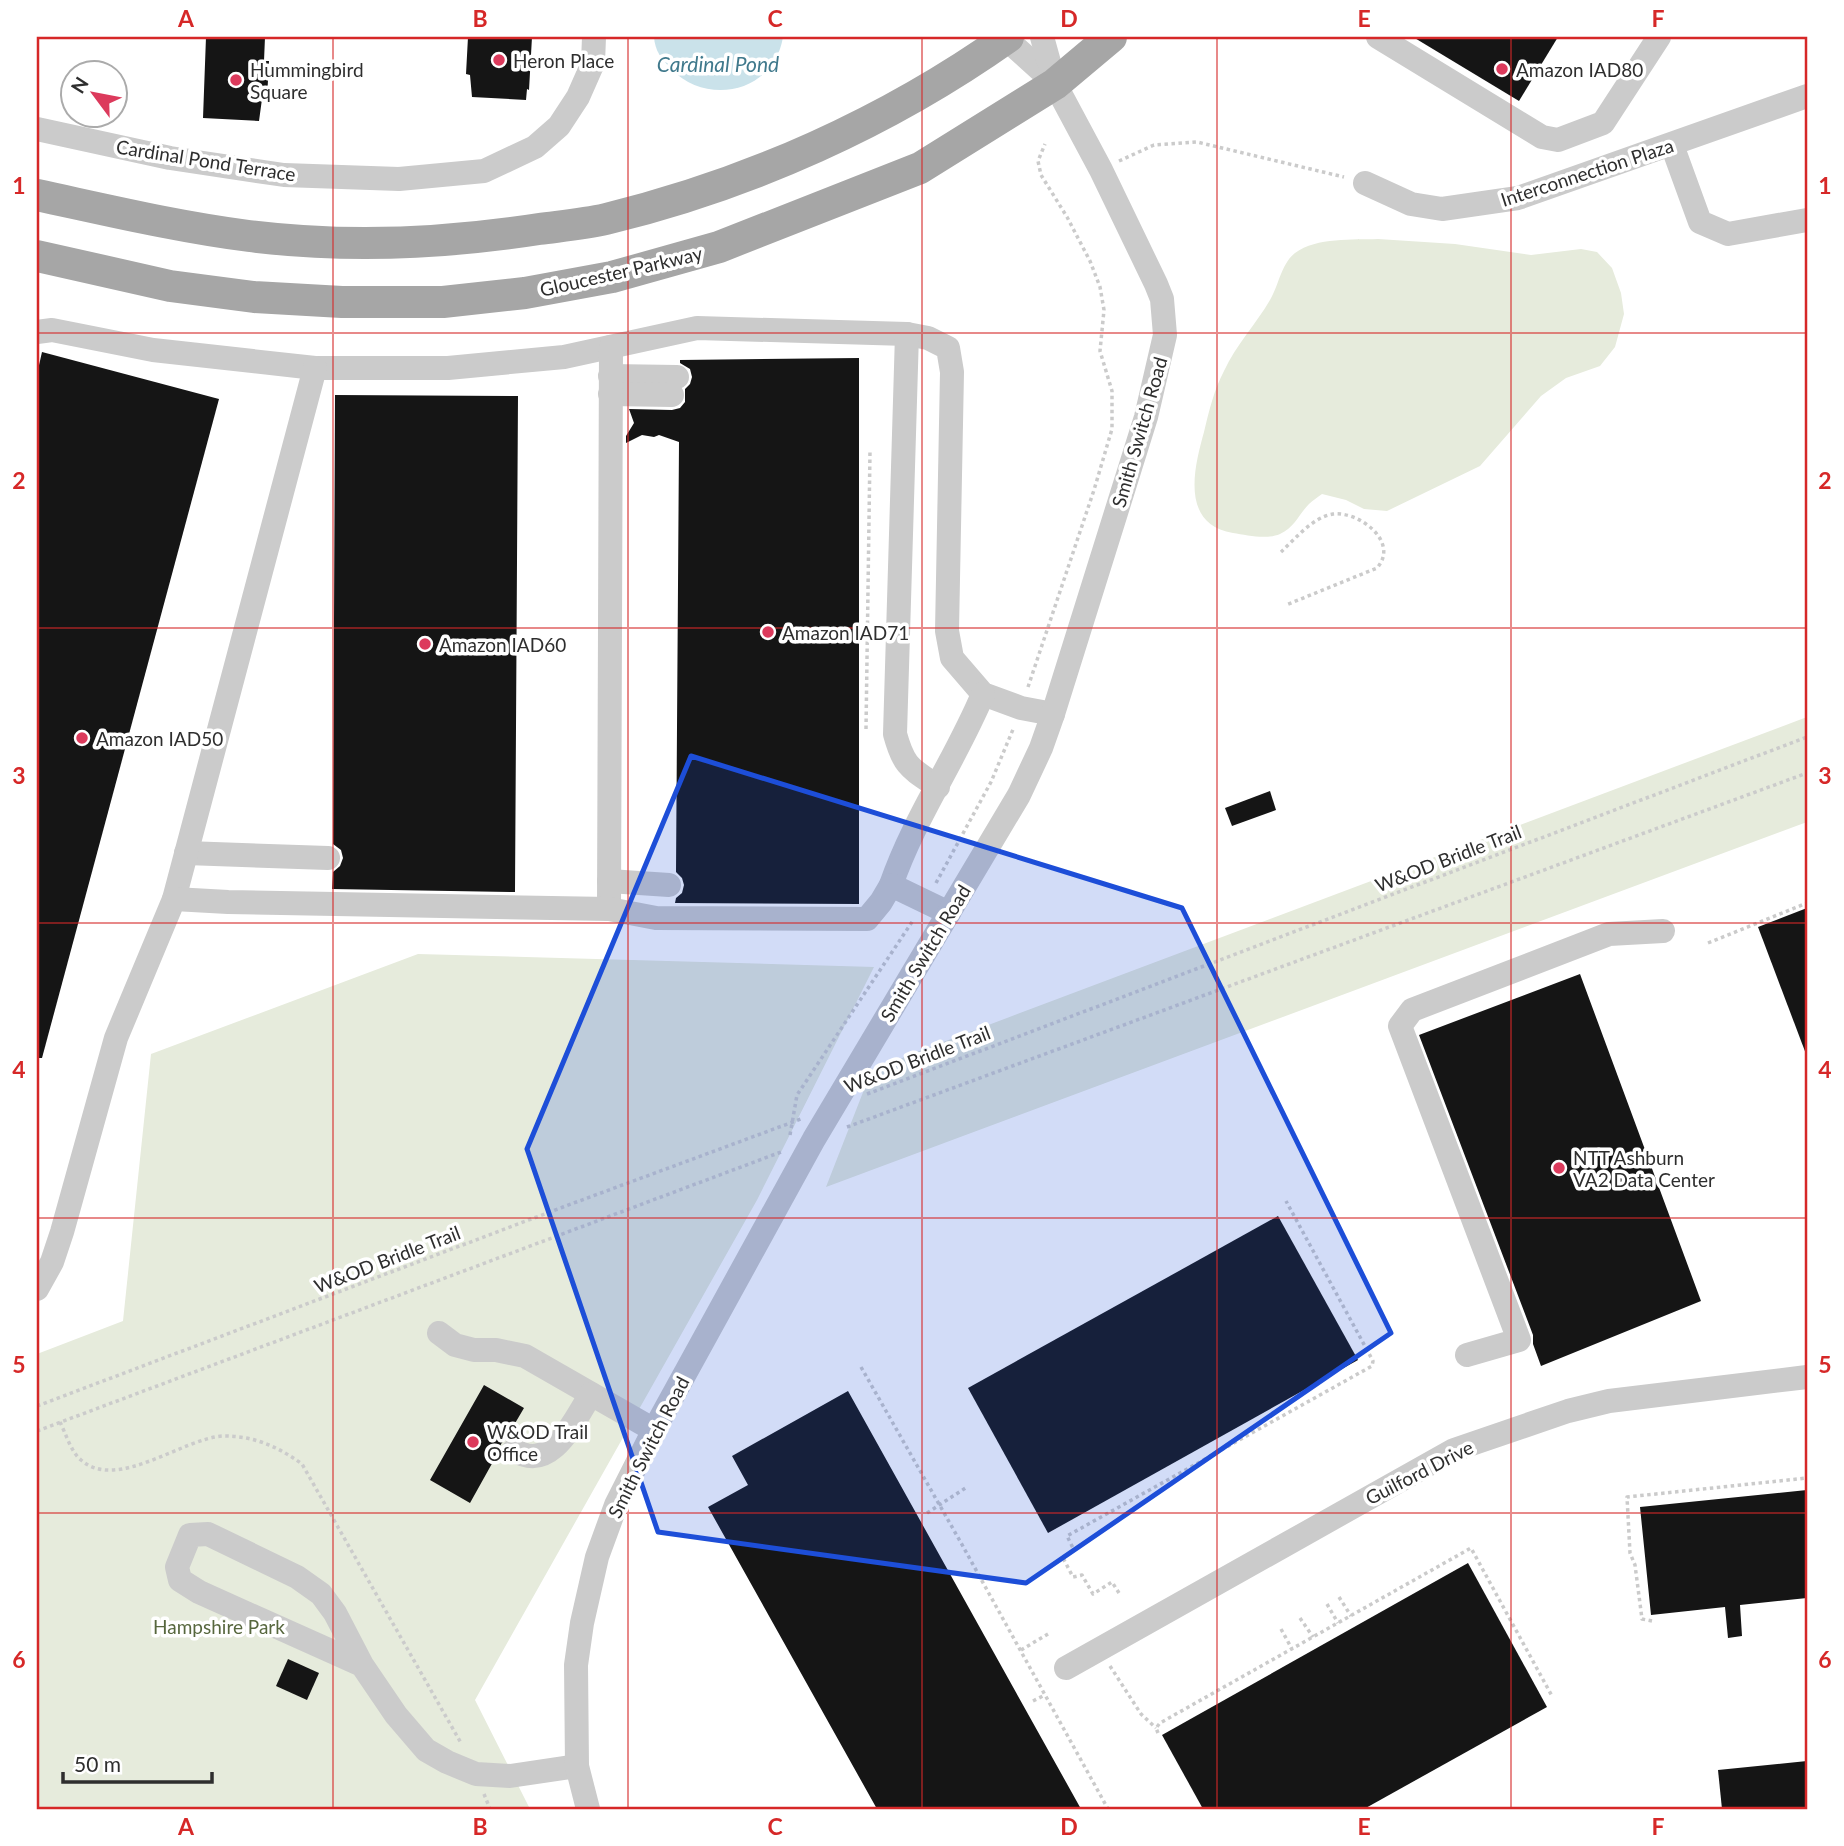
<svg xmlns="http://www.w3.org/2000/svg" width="1844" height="1846" viewBox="0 0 1844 1846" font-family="Lato,sans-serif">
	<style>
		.green { fill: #e6ebdc }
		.water { fill: #cae2ea }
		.building { fill: #151515 }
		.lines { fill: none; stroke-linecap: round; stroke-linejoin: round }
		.path { stroke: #cbcbcb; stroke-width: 3.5; stroke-dasharray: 3.5 3.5; stroke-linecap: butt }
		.minor { stroke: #cbcbcb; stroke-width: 24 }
		.major { stroke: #a6a6a6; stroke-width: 32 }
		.marked { fill: #1d4ed8; fill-opacity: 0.2; stroke: #1d4ed8; stroke-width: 5; stroke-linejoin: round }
		.grid { fill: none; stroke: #d62828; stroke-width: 2; stroke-opacity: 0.55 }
		.poi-dot { fill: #dc3a5c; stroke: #fff; stroke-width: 2.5 }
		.labels { text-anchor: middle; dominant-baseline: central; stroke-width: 7; stroke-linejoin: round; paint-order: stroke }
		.poi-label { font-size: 19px; fill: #2e2e2e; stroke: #fff; text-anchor: start }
		.street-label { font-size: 19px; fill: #2e2e2e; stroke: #fff }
		.park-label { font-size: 19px; fill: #57673e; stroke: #fff }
		.water-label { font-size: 21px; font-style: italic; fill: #40798c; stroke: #fff }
		.neatline { fill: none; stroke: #d62828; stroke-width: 2.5 }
		.grid-label { font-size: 23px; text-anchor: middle; font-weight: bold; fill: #d62828 }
	</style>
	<rect width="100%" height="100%" fill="#fff"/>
	<g class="green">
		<path d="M 1378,239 L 1455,244 L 1531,255 L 1581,249 L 1597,252 L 1612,268 L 1621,293 L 1624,314 L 1615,347 L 1600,366 L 1566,378 L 1541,396 L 1480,466 L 1387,511 L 1364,509 L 1346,500 L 1322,494 C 1318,497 1313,500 1309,504 C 1299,514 1295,527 1280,534 C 1266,540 1247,535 1233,533 C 1180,524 1194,468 1204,432 C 1209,411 1214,390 1224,371 C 1236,345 1256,324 1270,300 C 1279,285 1281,264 1295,253 C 1317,237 1353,240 1378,239 Z"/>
		<path d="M 1807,717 L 1807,822 L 826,1187 L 869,1077 L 906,1056 Z"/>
		<path d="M 418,954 L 874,967 L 757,1200 L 475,1700 L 530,1809 L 37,1809 L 37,1354 L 123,1321 L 151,1054 Z"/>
	</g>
	<path class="water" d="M 654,37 L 783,37 C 774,92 708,107 671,69 C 661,58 655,51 654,37 Z"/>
	<g class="building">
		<path d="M 206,37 L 265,37 L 264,61 L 269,61 L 267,99 L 262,99 L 259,121 L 203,118 Z"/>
		<path d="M 468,37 L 532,37 L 529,90 L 527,89 L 526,100 L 472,97 L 470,75 L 466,74 Z"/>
		<path d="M 1413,37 L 1558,37 L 1519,101 Z"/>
		<path d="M 42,352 L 219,399 L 42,1058 L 37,1058 L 37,374 Z"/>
		<path d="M 859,358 L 859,904 L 675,903 L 676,898 L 682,893 L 684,885 L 682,878 L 676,872 L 679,442 L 659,435 L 654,437 L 642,435 L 626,443 L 626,436 L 634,423 L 629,409 L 672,410 L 680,408 L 685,402 L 685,389 L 690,384 L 692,377 L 690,369 L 680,363 L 680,360 Z"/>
		<path d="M 335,395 L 518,396 L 515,892 L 332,889 L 333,872 L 340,866 L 343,858 L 341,850 L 333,844 Z"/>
		<path d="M 1270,791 L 1276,810 L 1232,826 L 1225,808 Z"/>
		<path d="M 1807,908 L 1807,1053 L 1806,1054 L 1758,927 Z"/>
		<path d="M 1580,974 L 1701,1301 L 1541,1366 L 1533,1344 L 1533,1335 L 1419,1035 Z"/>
		<path d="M 1278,1216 L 1358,1360 L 1048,1533 L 968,1388 Z"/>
		<path d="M 484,1385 L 524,1408 L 507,1437 L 501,1444 L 499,1451 L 470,1503 L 430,1480 Z"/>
		<path d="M 848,1391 L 1081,1809 L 877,1809 L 708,1507 L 748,1485 L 732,1456 Z"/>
		<path d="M 1807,1490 L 1807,1598 L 1740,1605 L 1742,1636 L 1728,1638 L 1725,1607 L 1651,1615 L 1640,1507 Z"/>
		<path d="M 1468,1563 L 1547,1707 L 1364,1809 L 1203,1809 L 1162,1735 Z"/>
		<path d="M 288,1659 L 319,1673 L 307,1700 L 276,1686 Z"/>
		<path d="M 1807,1761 L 1807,1809 L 1722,1809 L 1718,1770 Z"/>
	</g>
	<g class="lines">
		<g class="path">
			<path d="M 1119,161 L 1154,145 L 1197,142 L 1344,177"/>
			<path d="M 1281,552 C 1295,539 1313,517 1333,514 C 1359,511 1400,542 1377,568 L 1286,605"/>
			<path d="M 1028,687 L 1094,490 L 1112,429 L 1112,391 L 1100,351 L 1104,310 L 1100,287 L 1090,261 L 1067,217 L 1041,175 L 1038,161 L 1045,144"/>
			<path d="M 866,729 L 870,451"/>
			<path d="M 936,883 L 991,782 L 1014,727"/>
			<path d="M 1708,943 L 1807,903"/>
			<path d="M 867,1094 L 1807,737"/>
			<path d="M 847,1127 L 1807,773"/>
			<path d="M 790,1135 L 797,1095 L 914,919"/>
			<path d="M 861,1367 L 960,1541 L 1108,1809"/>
			<path d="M 37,1406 L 563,1207 L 801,1119"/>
			<path d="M 60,1422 C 66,1434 71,1452 81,1460 C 117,1492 183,1438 223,1436 C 254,1436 277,1446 302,1464 L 461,1743"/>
			<path d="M 37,1431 L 781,1152"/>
			<path d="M 927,1513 L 967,1487"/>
			<path d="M 1119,1593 L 1112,1582 L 1093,1594 L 1082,1575 L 1073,1577 L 1063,1558 L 1074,1550 L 1067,1536 L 1372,1366 L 1373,1361 L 1286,1201"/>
			<path d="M 1339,1597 L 1351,1616"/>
			<path d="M 1327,1604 L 1338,1623"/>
			<path d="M 1300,1618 L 1313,1637"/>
			<path d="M 1652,1621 L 1642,1619 L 1635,1565 L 1630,1553 L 1627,1497 L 1807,1478"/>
			<path d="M 1281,1629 L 1292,1649"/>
			<path d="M 1021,1650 L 1048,1634"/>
			<path d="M 1110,1666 L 1141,1714 L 1156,1728"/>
			<path d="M 1033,1701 L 1045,1695"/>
			<path d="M 1158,1733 L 1156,1728 L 1160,1723 L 1471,1548 L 1552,1696"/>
			<path d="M 484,1794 L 490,1809"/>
		</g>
		<g class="minor">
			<path d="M 1004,37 L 1055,83"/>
			<path d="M 1378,37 L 1542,137 L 1558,140 L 1603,123 L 1659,37"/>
			<path d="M 37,129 L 170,158 L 284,175 L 399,179 L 484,171 L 535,147 L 559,126 L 578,97 L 593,63 L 594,37"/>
			<path d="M 1672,145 L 1700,222 L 1728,234 L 1807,220"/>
			<path d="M 1365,183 L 1411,204 L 1442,209 L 1518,198 L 1807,96"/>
			<path d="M 37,332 L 52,330 L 153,350 L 315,368 L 448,368 L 564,357 L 697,328 L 907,334 L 928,338 L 948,348 L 952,372 L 947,631 L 952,658 L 983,694 L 1021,708 L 1053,714"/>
			<path d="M 907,334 L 895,734 C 904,767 910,768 938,787"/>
			<path d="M 610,376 L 677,377"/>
			<path d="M 610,394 L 672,395"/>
			<path d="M 186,853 L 328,858"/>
			<path d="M 609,881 L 669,885"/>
			<path d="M 891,885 C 914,818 956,759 983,694"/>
			<path d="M 174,899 L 315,368"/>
			<path d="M 609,909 L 611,347"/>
			<path d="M 37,1289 L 52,1262 L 62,1232 L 116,1038 L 174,899 L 228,902 L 609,909 L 656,918 L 867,919 L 881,902 L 891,885 L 949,913"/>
			<path d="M 439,1333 L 455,1345 L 474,1350 L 496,1350 L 525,1356 L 654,1430"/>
			<path d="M 1467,1355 L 1519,1340 L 1400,1026 L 1412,1010 L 1609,934 L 1663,931"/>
			<path d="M 514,1450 C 552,1474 574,1420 591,1394"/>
			<path d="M 362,1665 L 335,1613 L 321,1594 L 297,1577 L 208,1534 L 190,1535 L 177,1567 L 180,1580 L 199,1592 L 362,1665 L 396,1715 L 426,1750 L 447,1762 L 476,1774 L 510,1776 L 577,1766"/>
			<path d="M 1066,1668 L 1454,1450 L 1568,1411 L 1609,1401 L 1807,1377"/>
			<path d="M 588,1809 L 577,1766 L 576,1665 L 582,1623 L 597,1557 L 616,1505 L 654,1430 L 814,1139 L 1019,795 L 1041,748 L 1053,714 L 1146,417 L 1165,335 L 1162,299 L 1156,284 L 1101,170 L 1055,84 L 1042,37"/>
		</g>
		<g class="major">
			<path d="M 37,195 C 107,210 178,227 249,236 C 345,248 443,244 539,229 C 561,226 584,224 606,219 C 750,184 888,122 1008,37"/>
			<path d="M 37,256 L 170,286 L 254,297 L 342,302 L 443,302 L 525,293 L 612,277 L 719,247 L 920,168 L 1055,84 L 1111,37"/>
		</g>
	</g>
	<path class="marked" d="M 691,756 L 1182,908 L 1391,1333 L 1026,1583 L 658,1532 L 527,1149 Z"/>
	<path class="grid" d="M 333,37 L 333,1809M 628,37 L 628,1809M 922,37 L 922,1809M 1217,37 L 1217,1809M 1511,37 L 1511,1809M 37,333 L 1807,333M 37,628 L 1807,628M 37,923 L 1807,923M 37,1218 L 1807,1218M 37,1513 L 1807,1513"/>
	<g class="poi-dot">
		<circle cx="499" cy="60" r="7"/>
		<circle cx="1502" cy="69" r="7"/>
		<circle cx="236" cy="80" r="7"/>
		<circle cx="768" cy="632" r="7"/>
		<circle cx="425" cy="644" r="7"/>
		<circle cx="82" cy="738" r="7"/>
		<circle cx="1559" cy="1168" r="7"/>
		<circle cx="473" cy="1442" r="7"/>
	</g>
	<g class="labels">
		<g class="poi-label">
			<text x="513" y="60">Heron Place</text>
			<text x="250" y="69">Hummingbird<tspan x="250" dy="22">Square</tspan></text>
			<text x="1516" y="69">Amazon IAD80</text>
			<text x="782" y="632">Amazon IAD71</text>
			<text x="439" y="644">Amazon IAD60</text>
			<text x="96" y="738">Amazon IAD50</text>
			<text x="1573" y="1157">NTT Ashburn<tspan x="1573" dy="22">VA2 Data Center</tspan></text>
			<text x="487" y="1431">W&amp;OD Trail<tspan x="487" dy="22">Office</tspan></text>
		</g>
		<g class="street-label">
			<text transform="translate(206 160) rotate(9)">Cardinal Pond Terrace</text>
			<text transform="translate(1587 172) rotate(-18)">Interconnection Plaza</text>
			<text transform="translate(621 271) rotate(-13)">Gloucester Parkway</text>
			<text transform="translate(1139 432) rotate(-74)">Smith Switch Road</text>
			<text transform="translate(1448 858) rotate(-21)">W&amp;OD Bridle Trail</text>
			<text transform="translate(925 953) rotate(-59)">Smith Switch Road</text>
			<text transform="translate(917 1059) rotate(-21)">W&amp;OD Bridle Trail</text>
			<text transform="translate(387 1259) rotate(-21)">W&amp;OD Bridle Trail</text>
			<text transform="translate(648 1447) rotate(-63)">Smith Switch Road</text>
			<text transform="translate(1419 1472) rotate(-27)">Guilford Drive</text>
		</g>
		<g class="park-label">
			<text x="219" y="1626">Hampshire Park</text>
		</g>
		<g class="water-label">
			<text x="718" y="63">Cardinal Pond</text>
		</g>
	</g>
	<rect width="1844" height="1846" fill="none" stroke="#ffffff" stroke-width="77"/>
	<g transform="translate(94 94) rotate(302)"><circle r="33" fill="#ffffff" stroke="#ababab" stroke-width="2"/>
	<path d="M0-5L12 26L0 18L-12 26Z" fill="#dc3a5c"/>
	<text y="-10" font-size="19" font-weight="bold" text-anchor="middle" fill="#2e2e2e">N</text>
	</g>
	<path d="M63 1772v10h149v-10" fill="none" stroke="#2e2e2e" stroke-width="3.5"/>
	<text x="74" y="1772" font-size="21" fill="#2e2e2e" stroke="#ffffff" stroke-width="5" paint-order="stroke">50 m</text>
	<rect x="38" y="38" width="1768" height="1770" class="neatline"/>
	<g class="grid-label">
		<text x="186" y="27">A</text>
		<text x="480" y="27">B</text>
		<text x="775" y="27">C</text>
		<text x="1069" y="27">D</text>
		<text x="1364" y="27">E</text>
		<text x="1658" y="27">F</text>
		<text x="19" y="194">1</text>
		<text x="1825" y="194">1</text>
		<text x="19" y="489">2</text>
		<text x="1825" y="489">2</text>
		<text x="19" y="784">3</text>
		<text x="1825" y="784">3</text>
		<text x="19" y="1078">4</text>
		<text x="1825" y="1078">4</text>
		<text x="19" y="1373">5</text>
		<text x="1825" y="1373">5</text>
		<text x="19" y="1668">6</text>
		<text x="1825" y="1668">6</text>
		<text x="186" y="1835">A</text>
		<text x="480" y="1835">B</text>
		<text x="775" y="1835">C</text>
		<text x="1069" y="1835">D</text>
		<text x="1364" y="1835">E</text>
		<text x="1658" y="1835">F</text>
	</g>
</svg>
